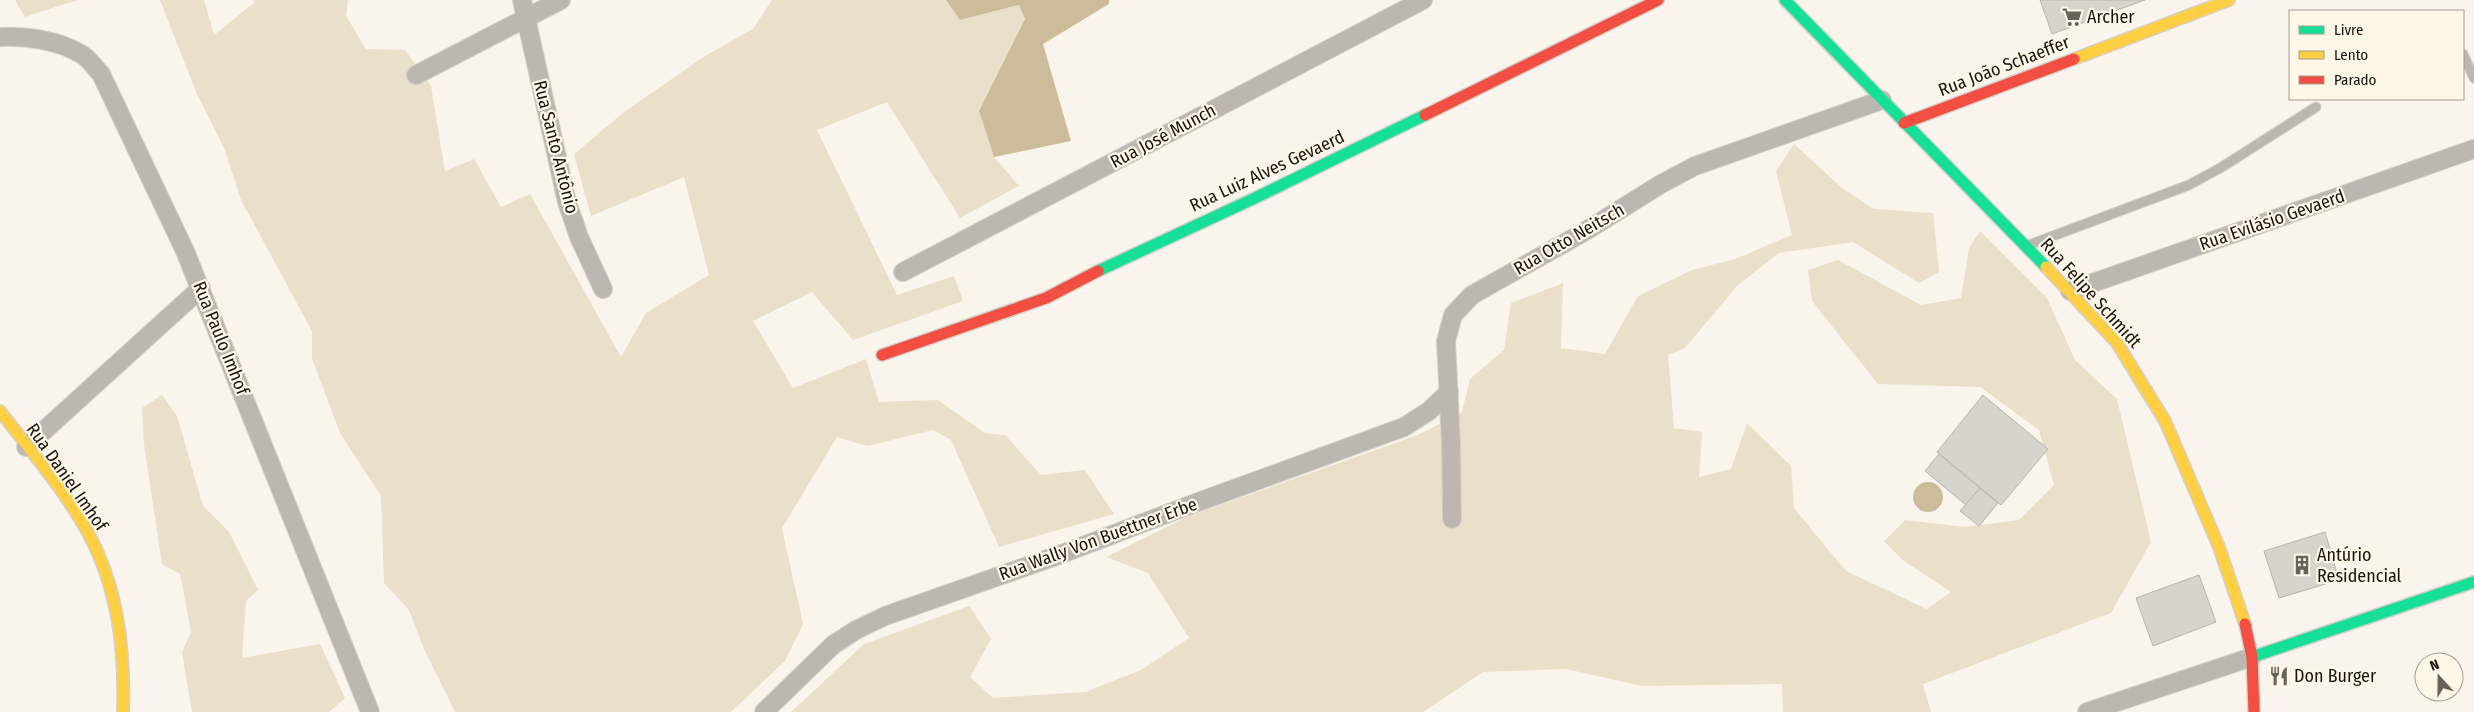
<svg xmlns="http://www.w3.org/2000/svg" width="2474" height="712" viewBox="0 0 2474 712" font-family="'Fira Sans Condensed',sans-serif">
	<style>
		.green { fill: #eadfc8 }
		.water { fill: #ccbc9a }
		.building { fill: #d7d4cd; stroke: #bab6af }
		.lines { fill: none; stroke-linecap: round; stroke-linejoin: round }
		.lane-casing { stroke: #d4d0ca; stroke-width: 11 }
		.street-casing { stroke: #d4d0ca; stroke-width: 20 }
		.fast-casing { stroke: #d4d0ca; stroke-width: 14 }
		.slow-casing { stroke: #d4d0ca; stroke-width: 14 }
		.jam-casing { stroke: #d4d0ca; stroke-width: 14 }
		.lane { stroke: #bcb8b1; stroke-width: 9 }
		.street { stroke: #bcb8b1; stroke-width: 18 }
		.fast { stroke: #16e098; stroke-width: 11 }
		.slow { stroke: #ffcf43; stroke-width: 11 }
		.jam { stroke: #f24e42; stroke-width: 11 }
		.labels { text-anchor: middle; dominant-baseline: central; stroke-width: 4.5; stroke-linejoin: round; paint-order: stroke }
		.poi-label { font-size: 18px; fill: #18150e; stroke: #fef7e8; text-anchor: start }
		.street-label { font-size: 18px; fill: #18150e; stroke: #fef7e8 }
	</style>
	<rect width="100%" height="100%" fill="#f9f5ed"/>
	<g class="green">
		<path d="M 15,0 L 77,0 L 25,17 Z"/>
		<path d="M 160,0 L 204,0 L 214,35 L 254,3 L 253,0 L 348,0 L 346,16 L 366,49 L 405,50 L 431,86 L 445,171 L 474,159 L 501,207 L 530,194 L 621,357 L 646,313 L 709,275 L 684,177 L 591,216 L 574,154 L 624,112 L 705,56 L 753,29 L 772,0 L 946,0 L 961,20 L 1019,5 L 1025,19 L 979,111 L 994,157 L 1019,186 L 960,218 L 887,102 L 817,130 L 897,295 L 954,276 L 963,301 L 853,340 L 812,292 L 753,321 L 793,388 L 866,359 L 879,402 L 938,400 L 985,433 L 1005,435 L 1041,475 L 1085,470 L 1114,514 L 999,547 L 951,440 L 933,430 L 867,446 L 837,437 L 782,528 L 803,624 L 785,661 L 731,712 L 455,712 L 425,651 L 409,610 L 384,583 L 381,496 L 340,433 L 312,358 L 312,331 L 241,200 L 225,150 L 196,92 Z"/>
		<path d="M 1794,144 L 1841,187 L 1874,209 L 1933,213 L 1939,272 L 1919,283 L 1853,242 L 1779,253 L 1738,285 L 1685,348 L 1668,355 L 1674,428 L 1702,432 L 1699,477 L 1731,469 L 1747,423 L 1791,466 L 1794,508 L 1846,571 L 1927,609 L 1951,592 L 1904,561 L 1884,541 L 1905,520 L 1965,527 L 2019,520 L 2054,485 L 2039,430 L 1980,387 L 1878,384 L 1812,301 L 1808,270 L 1838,260 L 1921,305 L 1961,298 L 1969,248 L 1980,231 L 2047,298 L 2075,360 L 2117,399 L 2151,542 L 2111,613 L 1923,684 L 1931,712 L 1783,712 L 1782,684 L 1642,686 L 1566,669 L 1483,672 L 1423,712 L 791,712 L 864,644 L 969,606 L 991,639 L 970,677 L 993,698 L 1085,692 L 1141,670 L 1189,638 L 1148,573 L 1106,557 L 1189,516 L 1418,435 L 1462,412 L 1470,379 L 1504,350 L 1511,303 L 1563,283 L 1561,348 L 1605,354 L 1638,296 L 1692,270 L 1735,259 L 1792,235 L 1776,171 Z"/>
		<path d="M 162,395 L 177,416 L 203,506 L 229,532 L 258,590 L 246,601 L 242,658 L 320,644 L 345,698 L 329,712 L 192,712 L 182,652 L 191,632 L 180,574 L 162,564 L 144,444 L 142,408 Z"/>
	</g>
	<g class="water">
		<path d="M 946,0 L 1109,0 L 1109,4 L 1043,44 L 1071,141 L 994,157 L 979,111 L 1025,19 L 1019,5 L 960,20 Z"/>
		<circle cx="1928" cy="497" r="15"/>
	</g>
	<g class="building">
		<path d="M 2040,0 L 2145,0 L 2052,34 Z"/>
		<path d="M 1983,395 L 2048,449 L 2001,505 L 1937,452 Z"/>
		<path d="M 1939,454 L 1980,488 L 1966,505 L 1925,471 Z"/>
		<path d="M 1980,488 L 1998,503 L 1979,526 L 1960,511 Z"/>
		<path d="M 2325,532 L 2339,580 L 2279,598 L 2264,551 Z"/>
		<path d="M 2199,575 L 2216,622 L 2153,646 L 2136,598 Z"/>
	</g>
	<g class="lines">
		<defs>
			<g id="lane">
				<path d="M 2463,54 L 2474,78"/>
				<path d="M 2029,245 L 2189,185 L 2222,167 L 2316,107"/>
			</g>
			<g id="street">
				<path d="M 522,0 L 567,202 L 579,237 L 603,289"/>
				<path d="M 0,37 C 26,36 58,40 81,54 C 89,58 95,68 101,74 L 185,251 L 370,712"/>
				<path d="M 416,75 L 561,0"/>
				<path d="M 903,272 L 1423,0"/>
				<path d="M 2070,291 L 2474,149"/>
				<path d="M 26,447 L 201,288"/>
				<path d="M 1452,519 L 1451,444 L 1446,341 L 1453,315 L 1472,295 L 1584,232 L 1661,184 L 1695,166 L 1882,100"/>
				<path d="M 764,712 L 833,645 L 856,630 L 885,616 L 1059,555 L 1198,502 L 1404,427 L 1429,411 L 1449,392"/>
				<path d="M 2087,712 L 2252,657"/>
			</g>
			<g id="fast">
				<path d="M 1785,0 L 2046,267"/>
				<path d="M 1098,271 L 1255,198 L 1425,115"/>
				<path d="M 2252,657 L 2474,582"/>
			</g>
			<g id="slow">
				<path d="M 2074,59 L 2229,0"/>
				<path d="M 2046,267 L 2117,343 L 2165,421 L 2219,547 L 2245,624"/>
				<path d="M 0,411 C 30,450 63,488 87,531 C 118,587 125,649 123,712"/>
			</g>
			<g id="jam">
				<path d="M 1425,115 L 1658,0"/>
				<path d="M 1904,123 L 2074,59"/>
				<path d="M 882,355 L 1046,298 L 1098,271"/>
				<path d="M 2245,624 L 2252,657 L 2254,712"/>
			</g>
		</defs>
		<use href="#lane" class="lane-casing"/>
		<use href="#street" class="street-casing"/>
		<use href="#fast" class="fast-casing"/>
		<use href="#slow" class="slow-casing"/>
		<use href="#jam" class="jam-casing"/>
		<use href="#lane" class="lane"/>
		<use href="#street" class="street"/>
		<use href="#fast" class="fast"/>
		<use href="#slow" class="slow"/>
		<use href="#jam" class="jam"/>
	</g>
	<defs>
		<symbol id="supermarket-bare" viewBox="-9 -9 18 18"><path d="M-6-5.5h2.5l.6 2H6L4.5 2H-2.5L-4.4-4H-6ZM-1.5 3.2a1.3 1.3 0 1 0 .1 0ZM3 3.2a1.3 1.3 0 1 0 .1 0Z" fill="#67635c" stroke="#fef7e8" stroke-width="2.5" paint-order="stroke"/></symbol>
		<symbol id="building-bare" viewBox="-9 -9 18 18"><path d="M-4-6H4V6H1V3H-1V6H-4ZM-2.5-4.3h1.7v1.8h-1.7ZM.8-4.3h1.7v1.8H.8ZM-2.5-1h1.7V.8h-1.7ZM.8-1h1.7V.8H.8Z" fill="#67635c" stroke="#fef7e8" stroke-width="2.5" paint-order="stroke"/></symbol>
		<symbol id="restaurant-bare" viewBox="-9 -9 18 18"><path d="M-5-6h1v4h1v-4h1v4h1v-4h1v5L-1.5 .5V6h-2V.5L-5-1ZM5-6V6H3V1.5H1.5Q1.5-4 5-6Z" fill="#67635c" stroke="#fef7e8" stroke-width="2.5" paint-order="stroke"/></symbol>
	</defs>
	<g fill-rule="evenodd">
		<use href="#supermarket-bare" x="2058" y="3" width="28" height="28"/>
		<use href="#building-bare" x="2288" y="551" width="28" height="28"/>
		<use href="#restaurant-bare" x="2265" y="662" width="28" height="28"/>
	</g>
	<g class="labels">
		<g class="poi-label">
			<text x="2087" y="17">Archer</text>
			<text x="2317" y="555">Antúrio<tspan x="2317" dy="21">Residencial</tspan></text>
			<text x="2294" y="676">Don Burger</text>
		</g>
		<g class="street-label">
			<text transform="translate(2004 66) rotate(-21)">Rua João Schaeffer</text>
			<text transform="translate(1163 136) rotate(-28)">Rua José Munch</text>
			<text transform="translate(556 147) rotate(76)">Rua Santo Antônio</text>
			<text transform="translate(1267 171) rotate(-25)">Rua Luiz Alves Gevaerd</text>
			<text transform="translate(2272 220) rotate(-19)">Rua Evilásio Gevaerd</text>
			<text transform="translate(1569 239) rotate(-30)">Rua Otto Neitsch</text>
			<text transform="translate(2091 293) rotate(48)">Rua Felipe Schmidt</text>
			<text transform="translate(221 338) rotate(68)">Rua Paulo Imhof</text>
			<text transform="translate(67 477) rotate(55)">Rua Daniel Imhof</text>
			<text transform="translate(1098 539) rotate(-20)">Rua Wally Von Buettner Erbe</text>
		</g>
	</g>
	<rect x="2289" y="10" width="175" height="90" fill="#fef7e8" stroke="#a29d91"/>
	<rect x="2299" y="26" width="25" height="8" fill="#16e098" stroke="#a29d91"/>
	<text x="2334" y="35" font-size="15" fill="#18150e">Livre</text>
	<rect x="2299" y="51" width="25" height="8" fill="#ffcf43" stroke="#a29d91"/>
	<text x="2334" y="60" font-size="15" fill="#18150e">Lento</text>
	<rect x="2299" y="76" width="25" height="8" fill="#f24e42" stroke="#a29d91"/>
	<text x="2334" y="85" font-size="15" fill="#18150e">Parado</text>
	<g transform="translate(2439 677) rotate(339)"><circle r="24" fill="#fef7e8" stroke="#a29d91"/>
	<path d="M0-4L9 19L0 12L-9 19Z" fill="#67635c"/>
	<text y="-8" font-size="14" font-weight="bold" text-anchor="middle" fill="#18150e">N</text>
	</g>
</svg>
